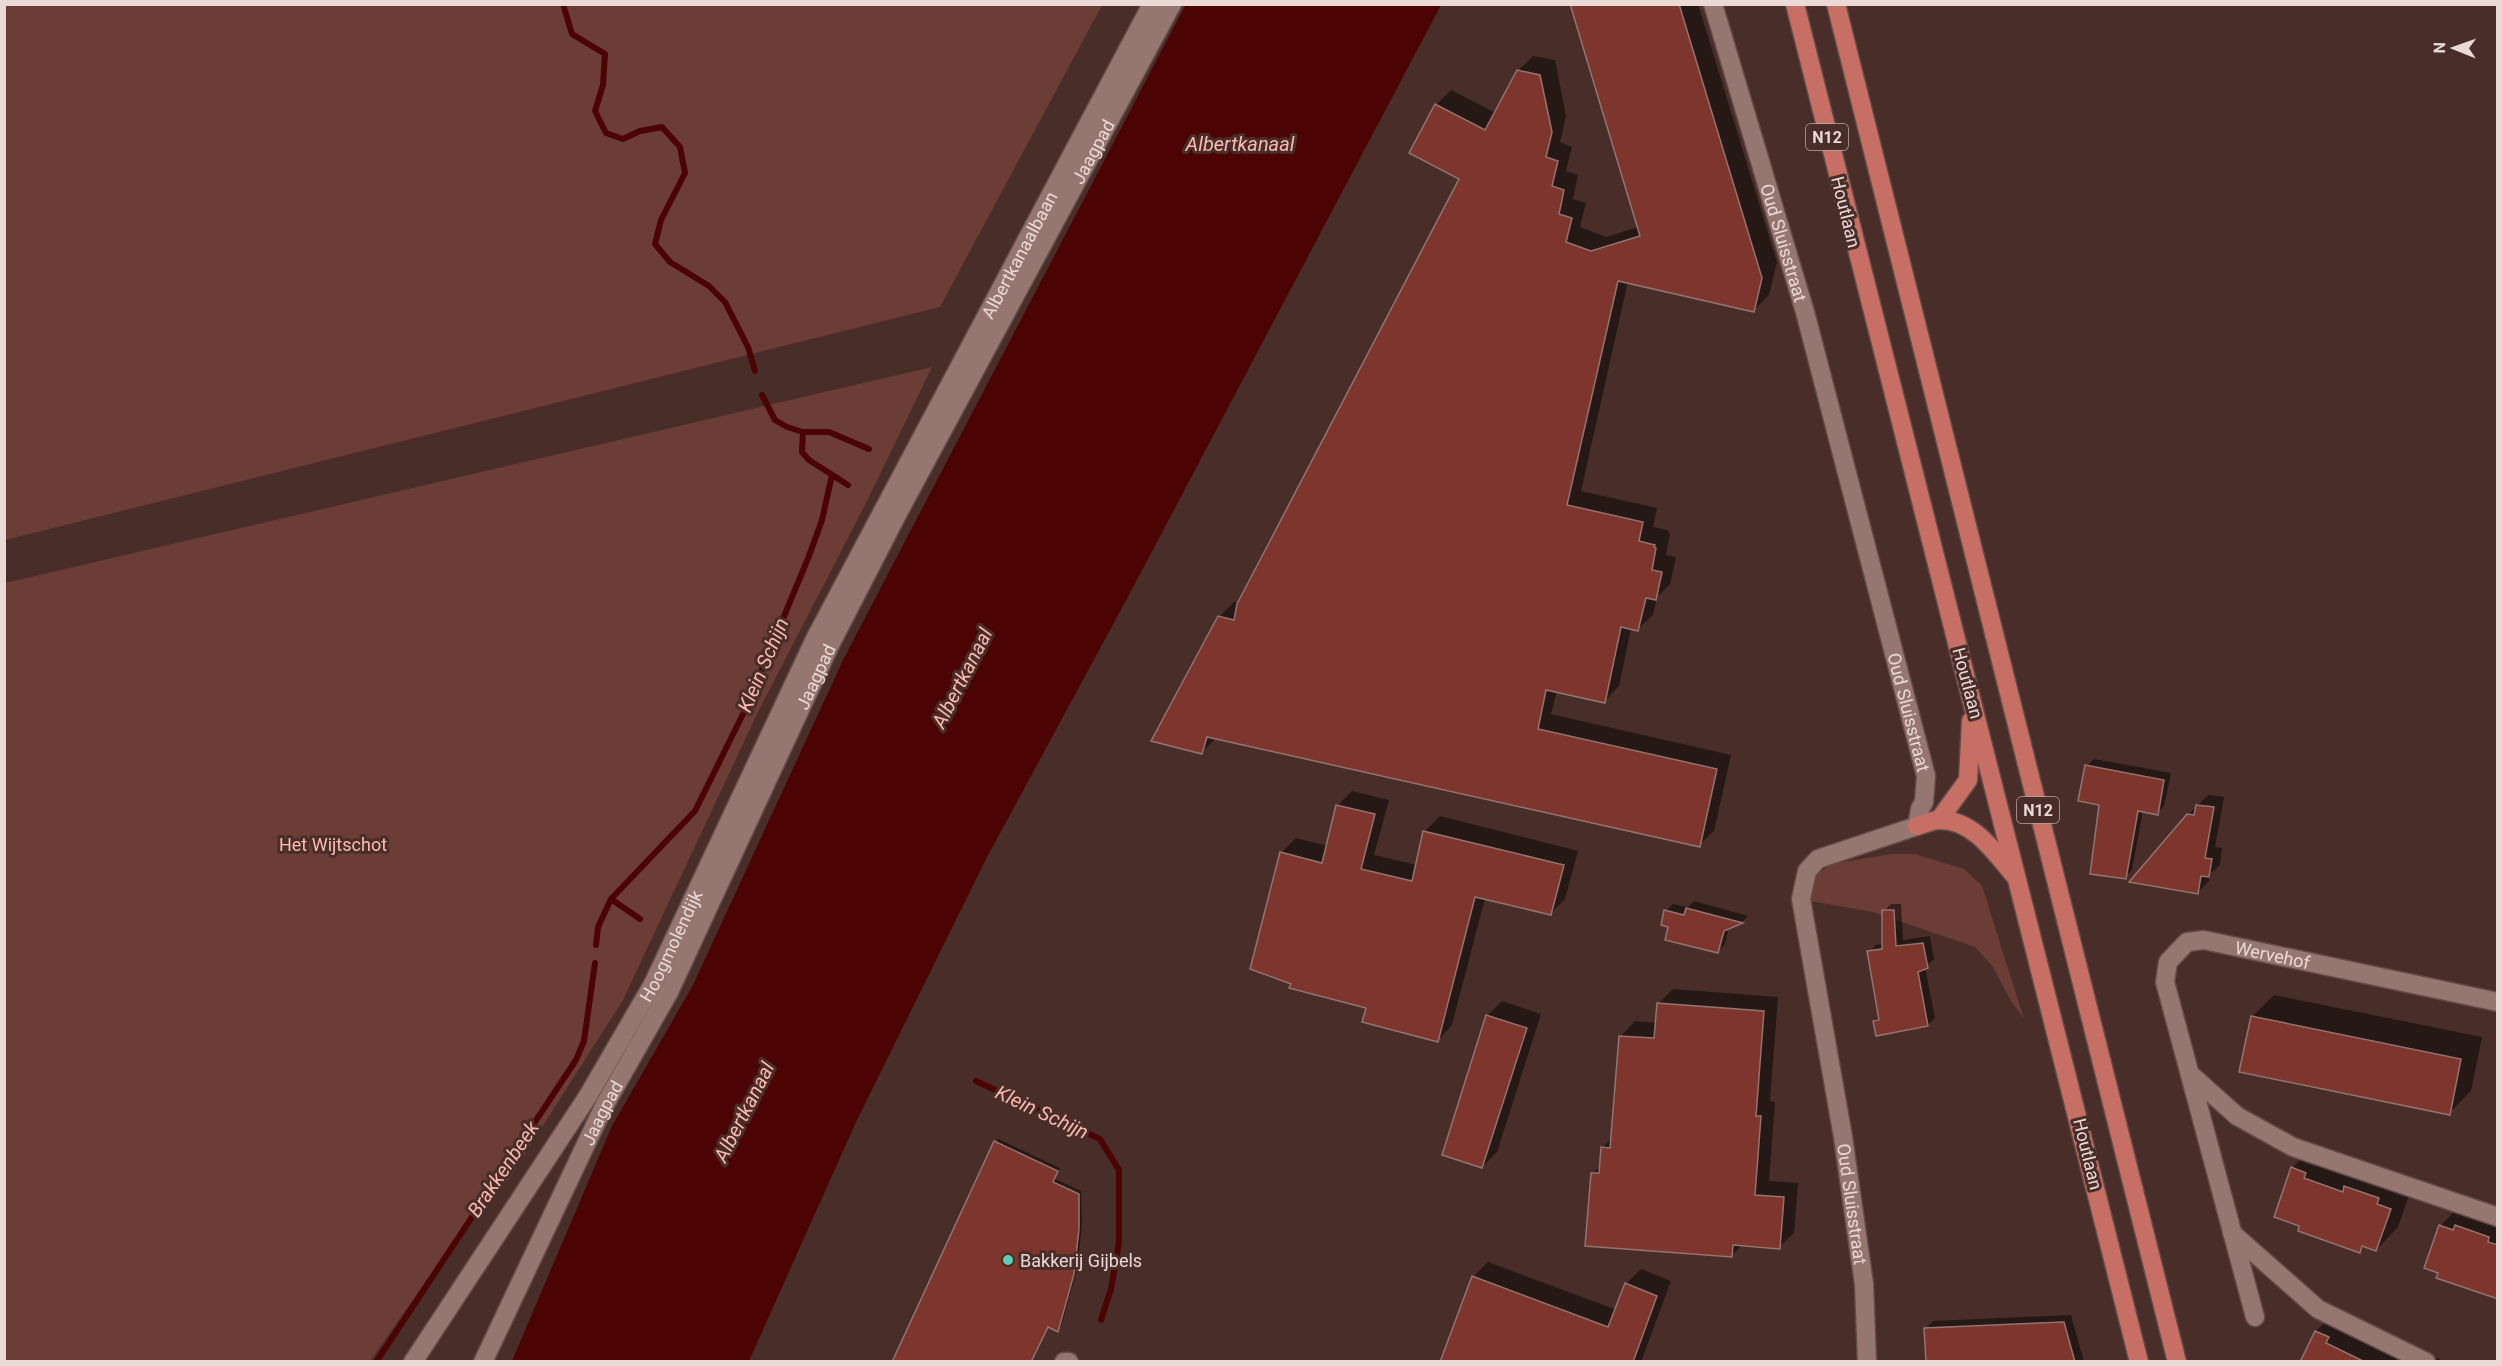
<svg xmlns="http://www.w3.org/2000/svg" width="2502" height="1366" viewBox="0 0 2502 1366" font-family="Roboto,sans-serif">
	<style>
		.green { fill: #6c3d37 }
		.water { fill: #4b0403 }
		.shadow { fill: #0007 }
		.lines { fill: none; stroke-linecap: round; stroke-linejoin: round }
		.stream { stroke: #4b0403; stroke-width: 6 }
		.building { fill: #7d352d; stroke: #947470; stroke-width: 1.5 }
		.minor-casing { stroke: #624b48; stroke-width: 21 }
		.major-casing { stroke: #624b48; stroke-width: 21 }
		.minor { stroke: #967671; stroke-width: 18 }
		.major { stroke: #c76f65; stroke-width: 18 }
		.poi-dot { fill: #5eceb8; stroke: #482d29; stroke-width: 2 }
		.labels { text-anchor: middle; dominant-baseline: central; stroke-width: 6; stroke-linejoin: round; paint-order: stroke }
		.shield { fill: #482d29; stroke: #baa5a2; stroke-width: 1.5 }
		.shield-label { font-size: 16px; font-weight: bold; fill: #ebd9d6 }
		.street-label { font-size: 18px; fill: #ebd9d6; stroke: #482d29 }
		.park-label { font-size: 18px; fill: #febbb1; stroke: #482d29 }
		.poi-label { font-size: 18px; fill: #ebd9d6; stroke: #482d29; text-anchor: start }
		.water-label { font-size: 20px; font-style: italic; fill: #fbb8ae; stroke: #482d29 }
	</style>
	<rect width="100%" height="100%" fill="#482d29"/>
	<g class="green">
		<path d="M 4,5 L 5,4 L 1102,5 L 940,307 L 5,540 Z"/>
		<path d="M 932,367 L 865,505 L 757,714 L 623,1000 L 507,1182 L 496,1182 L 370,1361 L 5,1361 L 5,583 Z"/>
		<path d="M 1891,854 L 1915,854 L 1964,869 L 1982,886 L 2024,1019 L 2011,1001 L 1993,967 L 1975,947 L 1873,912 L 1810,901 L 1814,876 L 1832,864 Z"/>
	</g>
	<path class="water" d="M 1186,4 L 1441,5 L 1130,593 L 986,859 L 856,1122 L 749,1361 L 512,1361 L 612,1126 L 693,985 L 844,658 Z"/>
	<g class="shadow">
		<path d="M 1571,4 L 1698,4 L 1777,262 L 1769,295 L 1754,310 L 1628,281 L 1581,491 L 1657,508 L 1653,527 L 1668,530 L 1668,532 L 1670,533 L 1666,555 L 1676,557 L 1670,584 L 1657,597 L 1653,615 L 1638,629 L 1631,628 L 1619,686 L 1605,701 L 1557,691 L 1551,714 L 1731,755 L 1714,831 L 1699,845 L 1217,737 L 1201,753 L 1219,617 L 1234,602 L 1239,603 L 1461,178 L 1436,105 L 1451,90 L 1496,113 L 1518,71 L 1533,56 L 1555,60 L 1566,116 L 1560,142 L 1572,147 L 1566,171 L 1578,175 L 1573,199 L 1586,203 L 1580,227 L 1606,237 L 1638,227 Z"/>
		<path d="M 2094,759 L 2171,773 L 2164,806 L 2157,813 L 2143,810 L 2132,870 L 2125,877 L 2087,766 Z"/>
		<path d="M 1352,791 L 1389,800 L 1374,855 L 1417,865 L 1425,831 L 1440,816 L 1578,851 L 1565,899 L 1550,914 L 1485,898 L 1452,1025 L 1438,1040 L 1368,1007 L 1281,853 L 1296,838 L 1328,846 L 1337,806 Z"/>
		<path d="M 2208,795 L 2224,797 L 2215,847 L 2222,848 L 2220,865 L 2210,874 L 2209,881 L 2198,892 L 2188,815 Z"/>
		<path d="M 1694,901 L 1748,916 L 1742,922 L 1729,927 L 1725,944 L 1718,951 L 1670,926 L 1666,911 L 1673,904 L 1688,907 Z"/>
		<path d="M 1891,904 L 1901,904 L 1903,940 L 1930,936 L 1934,959 L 1925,967 L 1935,1018 L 1928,1025 L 1875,1021 L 1880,1016 L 1869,952 L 1876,945 L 1883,944 L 1884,911 Z"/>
		<path d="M 1673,989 L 1778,997 L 1770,1101 L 1775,1102 L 1769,1181 L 1798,1183 L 1794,1233 L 1779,1247 L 1742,1245 L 1731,1256 L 1593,1173 L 1601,1165 L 1602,1148 L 1613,1137 L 1621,1036 L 1635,1021 L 1657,1023 L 1658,1004 Z"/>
		<path d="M 2274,995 L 2482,1037 L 2471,1091 L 2449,1113 L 2252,1017 Z"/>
		<path d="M 1502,1001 L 1541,1014 L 1497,1152 L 1482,1167 L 1487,1016 Z"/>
		<path d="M 998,1139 L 1060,1168 L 1055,1179 L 1081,1191 L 1082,1225 L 1077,1270 L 1061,1327 L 1058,1330 L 1049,1325 L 1032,1362 L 894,1362 Z"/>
		<path d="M 2314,1146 L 2412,1187 L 2398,1227 L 2376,1250 L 2365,1246 L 2360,1251 L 2292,1168 Z"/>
		<path d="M 2462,1204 L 2498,1211 L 2498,1297 L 2440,1226 Z"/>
		<path d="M 1488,1262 L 1617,1310 L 1626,1284 L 1641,1269 L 1671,1281 L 1641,1362 L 1441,1362 L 1473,1277 Z"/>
		<path d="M 2338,1310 L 2388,1334 L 2445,1362 L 2302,1362 L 2316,1331 Z"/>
		<path d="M 2071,1315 L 2084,1362 L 1927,1362 L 1926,1328 L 1933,1321 Z"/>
	</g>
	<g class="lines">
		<g class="stream">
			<path d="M 563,4 L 572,34 L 605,54 L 603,85 L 595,111 L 606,133 L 623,139 L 640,131 L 662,127 L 680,147 L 685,173 L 661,220 L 655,244 L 670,262 L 709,286 L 725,302 L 748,347 L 755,371"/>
			<path d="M 762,395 L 775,420 L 787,427 L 803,432 L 829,432 L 869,449"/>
			<path d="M 803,432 L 802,452 L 809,460 L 848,485"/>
			<path d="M 640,919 L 611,899 L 695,811 L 746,708 L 809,556 L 822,520 L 832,475"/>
			<path d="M 596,945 L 598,927 L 611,899"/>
			<path d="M 976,1081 L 1100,1139 L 1119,1170 L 1119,1242 L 1111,1289 L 1101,1320"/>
			<path d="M 376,1362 L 576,1060 L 584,1041 L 595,963"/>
		</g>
	</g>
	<g class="building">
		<path d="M 1570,4 L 1679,4 L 1762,278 L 1754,312 L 1618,281 L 1567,505 L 1643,522 L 1639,541 L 1655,545 L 1654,547 L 1656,548 L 1652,570 L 1662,572 L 1656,600 L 1646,598 L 1638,631 L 1621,627 L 1605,703 L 1546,690 L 1538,729 L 1717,769 L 1700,847 L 1207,737 L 1202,754 L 1151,741 L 1218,616 L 1234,620 L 1237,604 L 1459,179 L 1409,153 L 1435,104 L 1485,130 L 1517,70 L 1540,75 L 1552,132 L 1546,157 L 1558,161 L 1552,186 L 1564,190 L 1559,214 L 1572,218 L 1566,242 L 1591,251 L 1640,236 Z"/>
		<path d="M 2085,765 L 2164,780 L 2158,815 L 2138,811 L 2126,879 L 2090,874 L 2099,805 L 2078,801 Z"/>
		<path d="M 1336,805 L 1375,814 L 1361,869 L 1412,881 L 1423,831 L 1564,865 L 1551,915 L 1475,897 L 1438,1042 L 1362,1022 L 1366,1008 L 1289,988 L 1291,984 L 1250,969 L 1280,852 L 1322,863 Z"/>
		<path d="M 2196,805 L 2214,807 L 2205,858 L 2212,859 L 2209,877 L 2201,876 L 2198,894 L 2129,882 L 2187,814 L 2194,815 Z"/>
		<path d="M 1686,908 L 1743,923 L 1724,931 L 1718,953 L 1665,940 L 1668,927 L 1661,925 L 1664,910 L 1684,915 Z"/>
		<path d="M 1882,910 L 1894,910 L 1896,946 L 1923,943 L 1928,968 L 1918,972 L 1928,1026 L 1876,1036 L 1873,1021 L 1879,1020 L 1867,951 L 1882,949 Z"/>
		<path d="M 1657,1003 L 1764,1011 L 1756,1116 L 1761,1116 L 1755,1195 L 1784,1197 L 1780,1249 L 1733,1245 L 1732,1257 L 1585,1246 L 1591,1173 L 1599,1173 L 1601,1147 L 1610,1148 L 1619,1036 L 1654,1038 Z"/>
		<path d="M 1486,1015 L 1527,1028 L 1482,1168 L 1442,1155 Z"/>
		<path d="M 2251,1016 L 2461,1059 L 2450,1115 L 2239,1072 Z"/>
		<path d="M 994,1141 L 1058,1171 L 1053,1182 L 1079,1194 L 1079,1229 L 1074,1274 L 1058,1332 L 1048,1327 L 1031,1362 L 892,1362 Z"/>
		<path d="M 2291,1167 L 2306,1173 L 2304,1178 L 2343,1192 L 2344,1186 L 2379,1198 L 2377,1204 L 2391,1209 L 2376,1251 L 2362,1246 L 2360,1253 L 2298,1231 L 2299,1226 L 2274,1217 Z"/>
		<path d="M 2439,1225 L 2453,1230 L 2455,1225 L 2489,1237 L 2488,1242 L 2498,1245 L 2498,1299 L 2436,1278 L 2438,1273 L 2424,1268 Z"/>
		<path d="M 1472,1276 L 1608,1327 L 1625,1283 L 1657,1296 L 1633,1362 L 1440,1362 Z"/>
		<path d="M 2064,1322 L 2075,1362 L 1926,1362 L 1924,1328 Z"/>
		<path d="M 2315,1331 L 2329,1337 L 2326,1343 L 2365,1362 L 2300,1362 Z"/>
	</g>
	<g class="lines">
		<defs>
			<g id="minor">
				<path id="s1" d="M 1713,4 L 1805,312 L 1926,776 L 1924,802 L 1920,809 L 1917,826 L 1818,859 L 1807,871 L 1801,899 L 1843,1137 L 1864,1284 L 1867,1362"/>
				<path d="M 2190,1074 L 2237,1116 L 2293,1147 L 2498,1217"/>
				<path d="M 2232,1233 L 2318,1309 L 2426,1362"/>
				<path id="s2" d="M 2255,1317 L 2165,982 L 2168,962 L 2187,942 L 2204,940 L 2498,1002"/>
				<path id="s3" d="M 413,1362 L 588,1096 L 653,984 L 815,639 L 1152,4"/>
				<path id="s4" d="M 483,1362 L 604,1106 L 669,992 L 829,647 L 899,511 L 1172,4"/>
				<path d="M 1064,1362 L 1069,1362"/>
			</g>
			<g id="major">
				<path d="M 1795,4 C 1906,458 2026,909 2139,1362"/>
				<path d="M 1836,4 L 2177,1362"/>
				<path d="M 1939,820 L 1968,780 L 1971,721"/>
				<path d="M 1917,826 C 1924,824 1933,820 1940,820 C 1974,820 1995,853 2015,876"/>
			</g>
		</defs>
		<use href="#minor" class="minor-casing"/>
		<use href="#major" class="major-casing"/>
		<use href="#minor" class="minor"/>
		<use href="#major" class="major"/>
	</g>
	<circle class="poi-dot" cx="1008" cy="1260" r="6"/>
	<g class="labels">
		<g class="shield">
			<rect x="1806" y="124" width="42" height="26" rx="4.5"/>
			<rect x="2017" y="797" width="42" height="26" rx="4.5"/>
		</g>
		<g class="shield-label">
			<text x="1827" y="137">N12</text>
			<text x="2038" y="810">N12</text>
		</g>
		<g class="street-label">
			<text stroke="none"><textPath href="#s4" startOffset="1356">Jaagpad</textPath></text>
			<text transform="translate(1846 212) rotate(76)">Houtlaan</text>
			<text stroke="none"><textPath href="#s1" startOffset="249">Oud Sluisstraat</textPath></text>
			<text stroke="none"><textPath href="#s3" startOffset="1264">Albertkanaalbaan</textPath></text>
			<text stroke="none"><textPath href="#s4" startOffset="762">Jaagpad</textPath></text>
			<text transform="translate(1968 683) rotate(75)">Houtlaan</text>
			<text stroke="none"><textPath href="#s1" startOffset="735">Oud Sluisstraat</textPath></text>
			<text stroke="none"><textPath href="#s3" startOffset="490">Hoogmolendijk</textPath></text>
			<text stroke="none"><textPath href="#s2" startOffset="482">Wervehof</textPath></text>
			<text stroke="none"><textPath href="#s4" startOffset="276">Jaagpad</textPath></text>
			<text transform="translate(2088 1154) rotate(76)">Houtlaan</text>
			<text stroke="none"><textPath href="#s1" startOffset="1311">Oud Sluisstraat</textPath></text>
		</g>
		<g class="park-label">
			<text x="333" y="844">Het Wijtschot</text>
		</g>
		<g class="poi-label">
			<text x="1020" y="1260">Bakkerij Gijbels</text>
		</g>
		<g class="water-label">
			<text x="1240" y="144">Albertkanaal</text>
			<text transform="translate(763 665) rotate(-67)">Klein Schijn</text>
			<text transform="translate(962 678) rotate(-63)">Albertkanaal</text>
			<text transform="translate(744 1112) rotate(-63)">Albertkanaal</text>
			<text transform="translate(1042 1112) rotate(25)">Klein Schijn</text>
			<text transform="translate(503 1169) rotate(-56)">Brakkenbeek</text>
		</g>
	</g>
	<rect width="2502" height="1366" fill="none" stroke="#ebd9d6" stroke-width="12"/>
	<g transform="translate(2454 48) rotate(271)" stroke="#482d29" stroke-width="4.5" paint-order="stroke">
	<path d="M0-4.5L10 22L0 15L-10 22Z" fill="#ebd9d6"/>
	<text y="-9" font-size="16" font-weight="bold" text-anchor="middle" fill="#ebd9d6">N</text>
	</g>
</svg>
